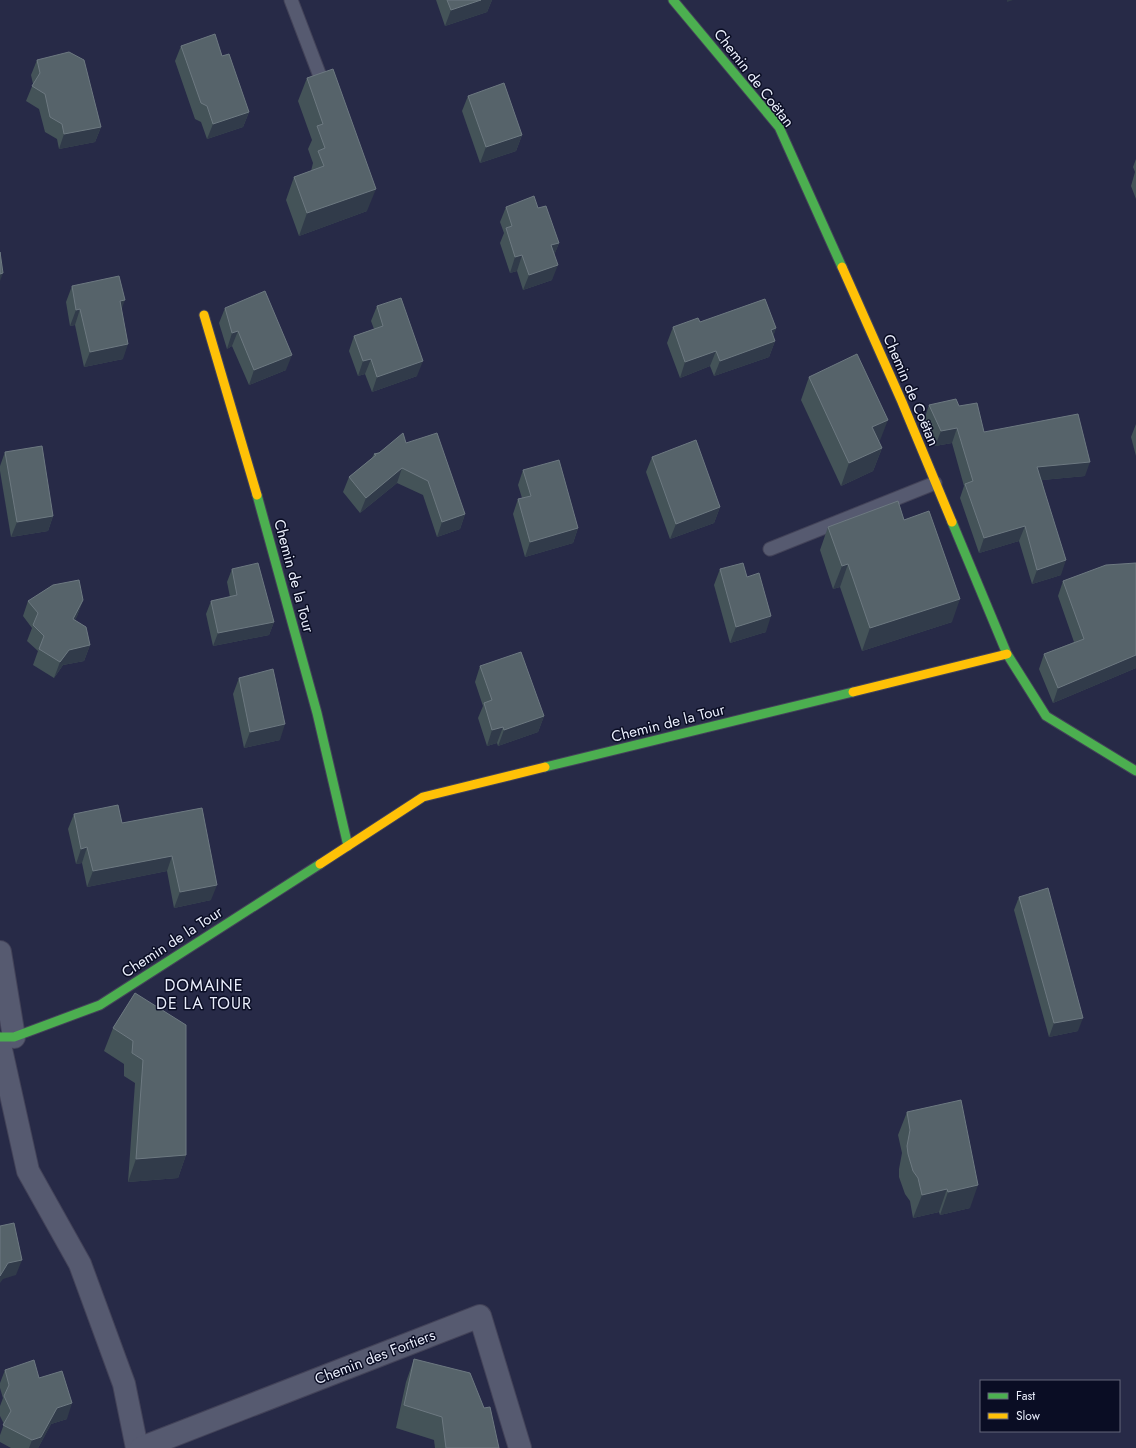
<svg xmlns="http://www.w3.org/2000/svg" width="1136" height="1448" viewBox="0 0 1136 1448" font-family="Jost,sans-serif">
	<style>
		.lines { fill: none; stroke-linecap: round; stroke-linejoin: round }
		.lane-casing { stroke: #434359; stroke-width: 15 }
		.street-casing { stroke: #434359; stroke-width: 24 }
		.fast-casing { stroke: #434359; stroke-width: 11 }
		.slow-casing { stroke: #434359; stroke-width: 11 }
		.lane { stroke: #565a70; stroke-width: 13 }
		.street { stroke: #565a70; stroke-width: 22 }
		.fast { stroke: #4caf50; stroke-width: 9 }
		.slow { stroke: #ffc107; stroke-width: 9 }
		.wall { fill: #445358 }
		.shaded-wall { fill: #313b4a }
		.building { fill: #56636a; stroke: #6d7981 }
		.labels { text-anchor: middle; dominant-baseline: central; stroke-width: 3; stroke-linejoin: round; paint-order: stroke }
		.street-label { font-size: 15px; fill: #eaeefc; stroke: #0a0d24 }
		.neighbourhood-label { font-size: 16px; letter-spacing: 1px; fill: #eaeefc; stroke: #0a0d24 }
	</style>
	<rect width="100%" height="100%" fill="#272a47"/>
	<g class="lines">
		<defs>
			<g id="lane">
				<path d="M 291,0 L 323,84"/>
				<path d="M 770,549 L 935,483"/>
			</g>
			<g id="street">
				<path d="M 0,952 L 14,1037"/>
				<path d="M 0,1045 L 28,1171 L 80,1264 L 124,1384 L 137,1448"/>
				<path d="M 141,1448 L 480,1316 L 520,1448"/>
			</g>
			<g id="fast">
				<path d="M 673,0 L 779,127 L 842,267"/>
				<path d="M 257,495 L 317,713 L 348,846"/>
				<path d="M 952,522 L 1007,654 L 1046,716 L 1136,771"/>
				<path d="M 545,767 L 853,692"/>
				<path d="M 0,1037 L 14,1037 L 100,1005 L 320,864"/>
			</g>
			<g id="slow">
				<path d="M 842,267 L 902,402 L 952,522"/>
				<path d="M 204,315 L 257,495"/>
				<path d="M 853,692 L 1007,654"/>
				<path d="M 320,864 L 423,797 L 545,767"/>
			</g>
		</defs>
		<use href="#lane" class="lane-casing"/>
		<use href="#street" class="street-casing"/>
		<use href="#fast" class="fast-casing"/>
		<use href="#slow" class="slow-casing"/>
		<use href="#lane" class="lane"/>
		<use href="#street" class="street"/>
		<use href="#fast" class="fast"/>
		<use href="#slow" class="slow"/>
	</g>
	<g class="wall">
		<path d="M 436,0 L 492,0 L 487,12 L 445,26 Z"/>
		<path d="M 181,46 L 222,56 L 249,112 L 243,127 L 207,139 L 201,122 L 195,119 L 175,61 Z"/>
		<path d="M 37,60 L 101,127 L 95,142 L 59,149 L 57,139 L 45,132 L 39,109 L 26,101 L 33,84 L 31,75 Z"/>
		<path d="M 307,78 L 367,211 L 299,236 L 286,200 L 294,177 L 311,171 L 313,163 L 308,149 L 312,140 L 298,101 Z"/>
		<path d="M 468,96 L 522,135 L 516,151 L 480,163 L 462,111 Z"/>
		<path d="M 1136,159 L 1136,199 L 1131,186 L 1135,172 L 1133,167 Z"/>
		<path d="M 506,207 L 538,208 L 559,243 L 554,255 L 552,280 L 523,290 L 517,271 L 510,273 L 500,243 L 504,233 L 500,222 Z"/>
		<path d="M 72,286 L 123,359 L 84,367 L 75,325 L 70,326 L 66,302 Z"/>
		<path d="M 377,306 L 417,376 L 372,392 L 365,374 L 358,376 L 349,351 L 354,336 L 374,329 L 371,321 Z"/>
		<path d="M 225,308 L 286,370 L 249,385 L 232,346 L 227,349 L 219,323 Z"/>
		<path d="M 700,322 L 776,328 L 773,336 L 775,341 L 769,357 L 714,376 L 710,366 L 680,378 L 667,343 L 673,327 Z"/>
		<path d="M 809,377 L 879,443 L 882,448 L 873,471 L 841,486 L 801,400 Z"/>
		<path d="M 929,405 L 959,406 L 984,432 L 1085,476 L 1042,480 L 1061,575 L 1032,584 L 1019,541 L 979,553 L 960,498 L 964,486 L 952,443 L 935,446 L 924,420 Z"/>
		<path d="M 1136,424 L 1136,456 L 1131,437 Z"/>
		<path d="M 406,443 L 465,514 L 460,529 L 437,537 L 423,495 L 397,483 L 360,513 L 343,492 L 349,477 L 372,458 L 374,454 Z"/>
		<path d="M 5,452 L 53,516 L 48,531 L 11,537 L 0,471 L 0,466 Z"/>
		<path d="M 652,457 L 720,507 L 714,523 L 670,539 L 646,472 Z"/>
		<path d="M 523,470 L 578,528 L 573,543 L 525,557 L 513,514 L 518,499 L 522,498 L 518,485 Z"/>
		<path d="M 828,527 L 952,622 L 862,651 L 840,587 L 833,589 L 820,550 Z"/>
		<path d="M 1136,563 L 1136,668 L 1053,703 L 1039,669 L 1044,654 L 1074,642 L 1058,596 L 1063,581 Z"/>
		<path d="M 232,569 L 274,622 L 269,635 L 213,646 L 206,614 L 211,601 L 230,597 L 227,582 Z"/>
		<path d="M 720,569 L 747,577 L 766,632 L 730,643 L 714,585 Z"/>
		<path d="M 83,600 L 77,616 L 75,620 L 90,645 L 84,661 L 63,665 L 54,678 L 33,665 L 38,651 L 27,641 L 32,628 L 23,616 L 28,601 Z"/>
		<path d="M 480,666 L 544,716 L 538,732 L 498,746 L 497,743 L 487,746 L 478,718 L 483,706 L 475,682 Z"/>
		<path d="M 239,678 L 280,740 L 244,748 L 233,694 Z"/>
		<path d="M 202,808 L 211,900 L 174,908 L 167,871 L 87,887 L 82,863 L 76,864 L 68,829 L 74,814 L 122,823 Z"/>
		<path d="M 1019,897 L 1078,1031 L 1049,1037 L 1014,910 Z"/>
		<path d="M 135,993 L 186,1155 L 178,1178 L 128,1182 L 135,1083 L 124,1076 L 124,1064 L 104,1051 L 113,1028 Z"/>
		<path d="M 907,1112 L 970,1208 L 940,1215 L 939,1212 L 913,1218 L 910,1201 L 905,1194 L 899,1177 L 899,1169 L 902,1153 L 898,1135 Z"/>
		<path d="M 414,1359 L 499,1448 L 435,1448 L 434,1440 L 396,1428 L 406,1382 Z"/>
		<path d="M 5,1370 L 39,1378 L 67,1419 L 51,1424 L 38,1448 L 11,1448 L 0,1442 L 0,1435 L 4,1424 L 0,1416 L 0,1406 L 3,1398 L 0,1388 L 0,1383 Z"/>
	</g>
	<g class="shaded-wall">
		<path d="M 481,0 L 492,0 L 487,12 L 445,26 L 451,10 Z"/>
		<path d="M 1007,0 L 1013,0 L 1007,2 Z"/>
		<path d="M 249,112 L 243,127 L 207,139 L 213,124 Z"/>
		<path d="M 101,127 L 95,142 L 59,149 L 64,134 Z"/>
		<path d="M 522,135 L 516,151 L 480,163 L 486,147 Z"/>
		<path d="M 376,189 L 367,211 L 299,236 L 307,213 Z"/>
		<path d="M 559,243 L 553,258 L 551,245 Z"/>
		<path d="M 522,255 L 517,271 L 510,273 L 515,257 Z"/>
		<path d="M 558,265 L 552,280 L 523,290 L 529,275 Z"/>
		<path d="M 3,273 L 0,281 L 0,274 Z"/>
		<path d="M 125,300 L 119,316 L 120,301 Z"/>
		<path d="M 80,309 L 75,325 L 70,326 L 76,310 Z"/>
		<path d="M 776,328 L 771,343 L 775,341 L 769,357 L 714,376 L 720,361 L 771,330 Z"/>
		<path d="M 238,331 L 232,346 L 227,349 L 232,333 Z"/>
		<path d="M 128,344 L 123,359 L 84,367 L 90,352 Z"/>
		<path d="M 716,351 L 710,366 L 680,378 L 685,362 Z"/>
		<path d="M 292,355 L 286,370 L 249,385 L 254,370 Z"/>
		<path d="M 371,359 L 365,374 L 358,376 L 363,361 Z"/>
		<path d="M 423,361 L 417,376 L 372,392 L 377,377 Z"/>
		<path d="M 888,420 L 879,443 L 872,427 Z"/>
		<path d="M 957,428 L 952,443 L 935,446 L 941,431 Z"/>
		<path d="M 882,448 L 873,471 L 841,486 L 849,463 Z"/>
		<path d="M 1090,462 L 1085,476 L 1032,481 L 1037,467 Z"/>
		<path d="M 402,468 L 397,483 L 360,513 L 366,498 Z"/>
		<path d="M 720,507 L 714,523 L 670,539 L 676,524 Z"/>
		<path d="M 465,514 L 460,529 L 437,537 L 442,522 Z"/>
		<path d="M 53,516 L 48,531 L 11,537 L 17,522 Z"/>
		<path d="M 1025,526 L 1019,541 L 979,553 L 984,538 Z"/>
		<path d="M 578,528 L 573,543 L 525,557 L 530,542 Z"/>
		<path d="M 1066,560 L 1061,575 L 1032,584 L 1037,570 Z"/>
		<path d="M 848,564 L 840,587 L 833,589 L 842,566 Z"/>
		<path d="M 960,599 L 952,622 L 862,651 L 870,628 Z"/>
		<path d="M 83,600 L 77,616 L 67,635 L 73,619 Z"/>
		<path d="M 771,616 L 766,632 L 730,643 L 736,627 Z"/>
		<path d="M 274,622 L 269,635 L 213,646 L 218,633 Z"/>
		<path d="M 90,645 L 84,661 L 63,665 L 54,678 L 60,662 L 69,650 Z"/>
		<path d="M 1136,655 L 1136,668 L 1053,703 L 1058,688 Z"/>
		<path d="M 544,716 L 538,732 L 498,746 L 504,730 Z"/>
		<path d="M 285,724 L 280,740 L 244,748 L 250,732 Z"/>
		<path d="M 503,727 L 497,743 L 487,746 L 492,730 Z"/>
		<path d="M 87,847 L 82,863 L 76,864 L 81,849 Z"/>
		<path d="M 172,856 L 167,871 L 87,887 L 93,871 Z"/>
		<path d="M 217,885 L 211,900 L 174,908 L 180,892 Z"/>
		<path d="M 1083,1018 L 1078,1031 L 1049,1037 L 1054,1023 Z"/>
		<path d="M 186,1155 L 178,1178 L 128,1182 L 136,1159 Z"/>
		<path d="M 978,1185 L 970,1208 L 940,1215 L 948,1192 Z"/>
		<path d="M 947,1189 L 939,1212 L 913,1218 L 922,1195 Z"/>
		<path d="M 22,1260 L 16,1275 L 3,1279 L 0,1283 L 0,1276 L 8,1263 Z"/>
		<path d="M 72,1403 L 67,1419 L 51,1424 L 38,1448 L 29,1448 L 32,1440 L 57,1408 Z"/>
	</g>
	<g class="building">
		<path d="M 447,0 L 481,0 L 451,10 Z"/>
		<path d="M 215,34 L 222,56 L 229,54 L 249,112 L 213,124 L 207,106 L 201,103 L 181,46 Z"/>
		<path d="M 69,52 L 84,60 L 101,127 L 64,134 L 62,124 L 50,117 L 45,94 L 32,86 L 40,73 L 37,60 Z"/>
		<path d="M 333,69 L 376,189 L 307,213 L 294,177 L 324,166 L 318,151 L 325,148 L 317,126 L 323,124 L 307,78 Z"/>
		<path d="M 504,83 L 522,135 L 486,147 L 468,96 Z"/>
		<path d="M 534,196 L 538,208 L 546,206 L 559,243 L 551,245 L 558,265 L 529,275 L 522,255 L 515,257 L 506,228 L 512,226 L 506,207 Z"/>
		<path d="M 0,252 L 3,273 L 0,274 Z"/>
		<path d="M 119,276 L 125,300 L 120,301 L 128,344 L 90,352 L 80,309 L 76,310 L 72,286 Z"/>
		<path d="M 265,291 L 292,355 L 254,370 L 238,331 L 232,333 L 225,308 Z"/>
		<path d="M 401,298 L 423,361 L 377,377 L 371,359 L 363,361 L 354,336 L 383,326 L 377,306 Z"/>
		<path d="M 765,299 L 776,328 L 771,330 L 775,341 L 720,361 L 716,351 L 685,362 L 673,327 L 698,318 L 700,322 Z"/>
		<path d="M 857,354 L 888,420 L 872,427 L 882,448 L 849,463 L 809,377 Z"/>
		<path d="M 956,399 L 959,406 L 977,403 L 984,432 L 1078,414 L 1090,462 L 1037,467 L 1066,560 L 1037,570 L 1025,526 L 984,538 L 965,484 L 973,481 L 957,428 L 941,431 L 929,405 Z"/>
		<path d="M 403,433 L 406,443 L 437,433 L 465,514 L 442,522 L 428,481 L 402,468 L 366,498 L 349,477 L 376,455 L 374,454 L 379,453 Z"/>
		<path d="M 696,440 L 720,507 L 676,524 L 652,457 Z"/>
		<path d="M 42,446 L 53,516 L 17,522 L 5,452 Z"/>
		<path d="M 559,460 L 578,528 L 530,542 L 518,499 L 531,496 L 523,470 Z"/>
		<path d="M 898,501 L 904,520 L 929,511 L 960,599 L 870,628 L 848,564 L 842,566 L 828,527 Z"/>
		<path d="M 258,563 L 274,622 L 218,633 L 211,601 L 237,595 L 232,569 Z"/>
		<path d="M 743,563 L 747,577 L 759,573 L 771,616 L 736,627 L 720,569 Z"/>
		<path d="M 1136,563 L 1136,655 L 1058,688 L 1044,654 L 1084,639 L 1063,581 L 1106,565 Z"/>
		<path d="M 79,580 L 83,600 L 73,619 L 86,627 L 90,645 L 69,650 L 60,662 L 39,649 L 44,636 L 33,625 L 38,613 L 28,601 L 53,585 Z"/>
		<path d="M 521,652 L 544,716 L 504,730 L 503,727 L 492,730 L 484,703 L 492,700 L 480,666 Z"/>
		<path d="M 273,669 L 285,724 L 250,732 L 239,678 Z"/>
		<path d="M 118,805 L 122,823 L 202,808 L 217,885 L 180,892 L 172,856 L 93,871 L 87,847 L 81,849 L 74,814 Z"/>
		<path d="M 1048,888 L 1083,1018 L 1054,1023 L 1019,897 Z"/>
		<path d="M 135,993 L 186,1025 L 186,1155 L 136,1159 L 143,1060 L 132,1053 L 133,1041 L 113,1028 Z"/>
		<path d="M 961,1100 L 978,1185 L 948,1192 L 947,1189 L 922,1195 L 918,1178 L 913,1171 L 908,1154 L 907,1146 L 910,1130 L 907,1112 Z"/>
		<path d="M 14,1223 L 22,1260 L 8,1263 L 0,1276 L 0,1226 Z"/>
		<path d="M 414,1359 L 470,1373 L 484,1408 L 490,1407 L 499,1448 L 446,1448 L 442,1417 L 404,1405 Z"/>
		<path d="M 34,1360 L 39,1378 L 62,1371 L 72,1403 L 57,1408 L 41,1437 L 32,1440 L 3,1425 L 11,1411 L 4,1396 L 9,1385 L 5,1370 Z"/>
	</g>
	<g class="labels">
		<g class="street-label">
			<text transform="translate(754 78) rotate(52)">Chemin de Coëtan</text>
			<text transform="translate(911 390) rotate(67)">Chemin de Coëtan</text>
			<text transform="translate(294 576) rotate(75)">Chemin de la Tour</text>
			<text transform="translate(668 723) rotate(-14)">Chemin de la Tour</text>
			<text transform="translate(172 942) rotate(-33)">Chemin de la Tour</text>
			<text transform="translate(375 1357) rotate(-21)">Chemin des Fortiers</text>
		</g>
		<g class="neighbourhood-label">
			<text x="204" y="985">DOMAINE<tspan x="204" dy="18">DE LA TOUR</tspan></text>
		</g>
	</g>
	<rect x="980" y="1380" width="140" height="52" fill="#0a0d24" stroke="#64677a"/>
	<rect x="988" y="1393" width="20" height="6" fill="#4caf50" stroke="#64677a"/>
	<text x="1016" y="1400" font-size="12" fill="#eaeefc">Fast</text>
	<rect x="988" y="1413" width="20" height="6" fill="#ffc107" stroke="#64677a"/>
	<text x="1016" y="1420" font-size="12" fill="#eaeefc">Slow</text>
</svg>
